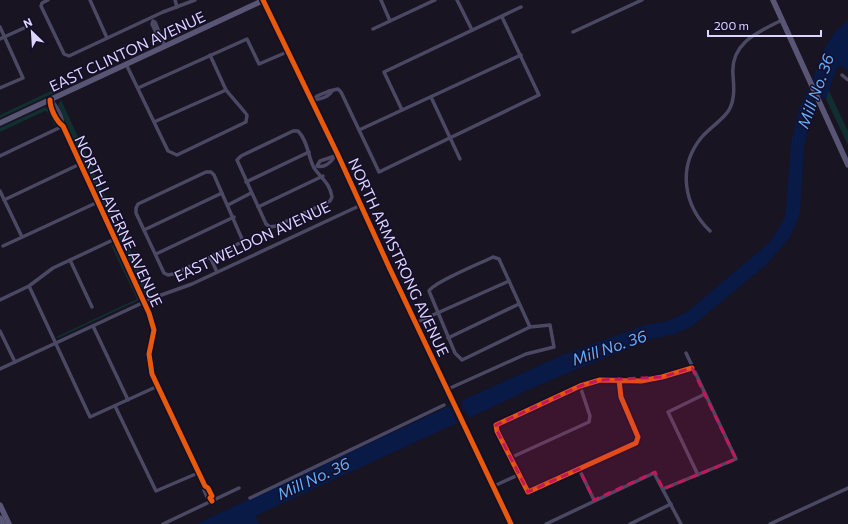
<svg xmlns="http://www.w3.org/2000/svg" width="848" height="524" viewBox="0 0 848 524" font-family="Commissioner,sans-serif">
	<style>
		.green { fill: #112e31 }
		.water { fill: #081a45 }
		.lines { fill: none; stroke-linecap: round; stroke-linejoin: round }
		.canal { stroke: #081a45; stroke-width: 4 }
		.street { stroke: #4b4863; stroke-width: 3.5 }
		.secondary { stroke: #595575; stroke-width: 5.5 }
		.cycleway-casing { stroke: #140e28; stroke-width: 8 }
		.cycleway { stroke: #e8590c; stroke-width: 5 }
		.marked { fill: #c2185b; fill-opacity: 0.2; stroke: #c2185b; stroke-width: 3; stroke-dasharray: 8 5; stroke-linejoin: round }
		.labels { text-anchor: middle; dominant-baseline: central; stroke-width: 3; stroke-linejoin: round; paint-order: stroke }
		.street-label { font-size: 15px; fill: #dcd5ff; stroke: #140e28 }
		.water-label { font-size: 16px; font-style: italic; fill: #63aeff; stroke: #140e28 }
	</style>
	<rect width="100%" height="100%" fill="#181422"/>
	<g class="green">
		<path d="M 55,89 L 56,92 L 0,118 L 0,115 Z"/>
		<path d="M 828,89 L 848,131 L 848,145 L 826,99 Z"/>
		<path d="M 61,100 L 151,295 L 149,296 L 145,295 L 94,188 L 58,105 Z"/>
		<path d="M 45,107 L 49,109 L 56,122 L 55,126 L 48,112 L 45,111 L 0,132 L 0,128 Z"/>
		<path d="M 111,245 L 115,247 L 139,300 L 58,338 L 56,337 L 137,299 Z"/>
	</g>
	<g class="water">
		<path d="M 848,20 L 848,70 L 841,66 L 836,69 L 826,99 L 818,96 L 812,84 L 813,78 L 825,47 L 835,32 Z"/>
		<path d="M 808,88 L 816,105 L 813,108 L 804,145 L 800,213 L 790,237 L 767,264 L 691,327 L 672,335 L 651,339 L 539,385 L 469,418 L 461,401 L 560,356 L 645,325 L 668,321 L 687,312 L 771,241 L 785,217 L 791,144 L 799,109 Z"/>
		<path d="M 449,406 L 457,423 L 255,516 L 259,524 L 196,524 Z"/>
	</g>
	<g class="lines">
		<path class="canal" d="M 448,415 L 469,405"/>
		<g class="street">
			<path d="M 48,0 L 42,3 L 41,6 L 64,54 L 69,56 L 163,12 L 195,0"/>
			<path d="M 90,0 L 107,38"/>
			<path d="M 175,0 L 177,7"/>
			<path d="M 381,0 L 390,21"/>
			<path d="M 457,0 L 472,30"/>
			<path d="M 0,27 L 23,78 L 0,88"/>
			<path d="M 373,29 L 435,0"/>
			<path d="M 573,32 L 642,0"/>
			<path d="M 0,39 L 24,28"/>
			<path d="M 162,39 L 159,39 L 152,24 L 153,21 L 155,22 L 165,47"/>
			<path d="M 210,55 L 226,90"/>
			<path d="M 126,64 L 168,151 L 177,155 L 246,122 C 246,120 247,117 247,115 C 247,114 229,94 226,90 L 154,122"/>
			<path d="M 842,75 L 848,80"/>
			<path d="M 138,88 L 247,39 L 259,64 L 287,52"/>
			<path d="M 431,97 L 460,159"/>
			<path d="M 315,99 C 321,100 329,96 332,91"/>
			<path d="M 50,100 C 50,108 56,121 63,126 L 149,313 L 154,330 L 149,354 L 152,374 L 205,486 L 208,488 L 212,496 L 210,498 L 212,501"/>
			<path d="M 50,100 C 57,105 63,118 63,126"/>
			<path d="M 312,101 L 317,96 L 329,91 L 338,89 L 341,92 L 379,172 L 539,95 L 502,17"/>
			<path d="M 402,110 L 384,72 L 521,7"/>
			<path d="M 359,130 L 521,55"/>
			<path d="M 293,131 L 298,131 C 308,141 308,157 314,168 C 321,178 330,183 332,197 L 330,201 L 276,226 L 270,227 L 266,224 L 237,160 L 241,156 Z"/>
			<path d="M 0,156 L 63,126"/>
			<path d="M 334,157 C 331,163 324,168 317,166 L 320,161 L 338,155"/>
			<path d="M 246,182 L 309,152"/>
			<path d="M 0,191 L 22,237"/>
			<path d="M 4,200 L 80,164"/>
			<path d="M 228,205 L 251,193"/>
			<path d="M 258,207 L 323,176"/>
			<path d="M 144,230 L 222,193"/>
			<path d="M 710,231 C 684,206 677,168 701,138 C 709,128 722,121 729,110 C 735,99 734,87 733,75 C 730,43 758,32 782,20"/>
			<path d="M 3,246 L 98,202"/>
			<path d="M 156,254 L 234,217"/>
			<path d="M 210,257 L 240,243 L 242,239 L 214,175 L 211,172 L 206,172 L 138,204 L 136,208 L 136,213 L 164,273 L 168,275 L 173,274 L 210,257 L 217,272"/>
			<path d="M 493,257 L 499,259 L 530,327 L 462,360 L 455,353 L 429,291 C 434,282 481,263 493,257 Z"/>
			<path d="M 70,260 L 92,307"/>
			<path d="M 29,286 L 90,417 L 158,386"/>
			<path d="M 0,300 L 29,286 L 53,268 L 115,239"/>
			<path d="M 415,323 L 509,281"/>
			<path d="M 93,326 L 128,400"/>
			<path d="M 0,331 L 15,362"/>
			<path d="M 448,338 L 519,304"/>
			<path d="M 0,369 L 153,298 L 192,284 L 361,205"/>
			<path d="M 619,380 L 621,397 L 638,437 L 636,443 L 528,492 L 497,431 L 496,425 L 580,386 L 600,380 L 641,381 L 662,377 L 692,368"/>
			<path d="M 448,389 L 526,354 L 554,347 L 550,325 L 530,327"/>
			<path d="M 115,406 L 156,491 L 198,473"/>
			<path d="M 510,458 L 589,422 L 590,416 L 580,386"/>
			<path d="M 579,469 L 594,500"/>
			<path d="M 698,475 L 668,412 L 705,394"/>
			<path d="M 205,486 L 204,490 L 207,497 L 210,498"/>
			<path d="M 494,486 L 518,475"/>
			<path d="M 663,489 L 736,459 L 686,353"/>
			<path d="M 250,498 L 444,405"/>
			<path d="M 163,524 L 239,488"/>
			<path d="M 546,524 L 654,473 L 681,524"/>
			<path d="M 630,524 L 671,504"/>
			<path d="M 770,524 L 848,488"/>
		</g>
		<g class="secondary">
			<path d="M 263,0 L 338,155 L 389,267 L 511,524"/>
			<path d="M 773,0 L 848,165"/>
			<path d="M 0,123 L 264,0"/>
			<path d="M 0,505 L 9,524"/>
			<path d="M 0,518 L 3,524"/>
		</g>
		<defs>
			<g id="cycleway">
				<path d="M 263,0 L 338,155 L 389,267 L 511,524"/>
				<path d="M 50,100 C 50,108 56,121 63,126 L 149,313 L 154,330 L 149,354 L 152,374 L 205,486 L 208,488 L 212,496 L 210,498 L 212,501"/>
				<path d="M 619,380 L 621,397 L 638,437 L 636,443 L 528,492 L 497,431 L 496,425 L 580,386 L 600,380 L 641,381 L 662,377 L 692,368"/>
			</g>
		</defs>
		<use href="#cycleway" class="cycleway-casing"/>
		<use href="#cycleway" class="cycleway"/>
	</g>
	<path class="marked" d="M 692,368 L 736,459 L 663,489 L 655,472 L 594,500 L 579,469 L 528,492 L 497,431 L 496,425 L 580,386 L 600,380 L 662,377 Z"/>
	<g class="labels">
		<g class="street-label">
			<text transform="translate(127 51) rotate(-25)">EAST CLINTON AVENUE</text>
			<text transform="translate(119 221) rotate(65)">NORTH LAVERNE AVENUE</text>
			<text transform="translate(252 241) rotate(-25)">EAST WELDON AVENUE</text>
			<text transform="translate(399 257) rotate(65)">NORTH ARMSTRONG AVENUE</text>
		</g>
		<g class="water-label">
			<text transform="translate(815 91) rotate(-70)">Mill No. 36</text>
			<text transform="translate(609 347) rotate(-19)">Mill No. 36</text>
			<text transform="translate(313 478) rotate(-25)">Mill No. 36</text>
		</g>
	</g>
	<g transform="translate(32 32) rotate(335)" stroke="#140e28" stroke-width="3" paint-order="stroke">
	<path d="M0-3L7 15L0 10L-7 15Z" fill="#dcd5ff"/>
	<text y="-6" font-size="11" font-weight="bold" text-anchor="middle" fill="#dcd5ff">N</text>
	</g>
	<path d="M708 30v6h113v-6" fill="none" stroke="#dcd5ff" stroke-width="2"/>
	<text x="714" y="30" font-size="12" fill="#dcd5ff" stroke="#140e28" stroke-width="3" paint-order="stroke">200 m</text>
</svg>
